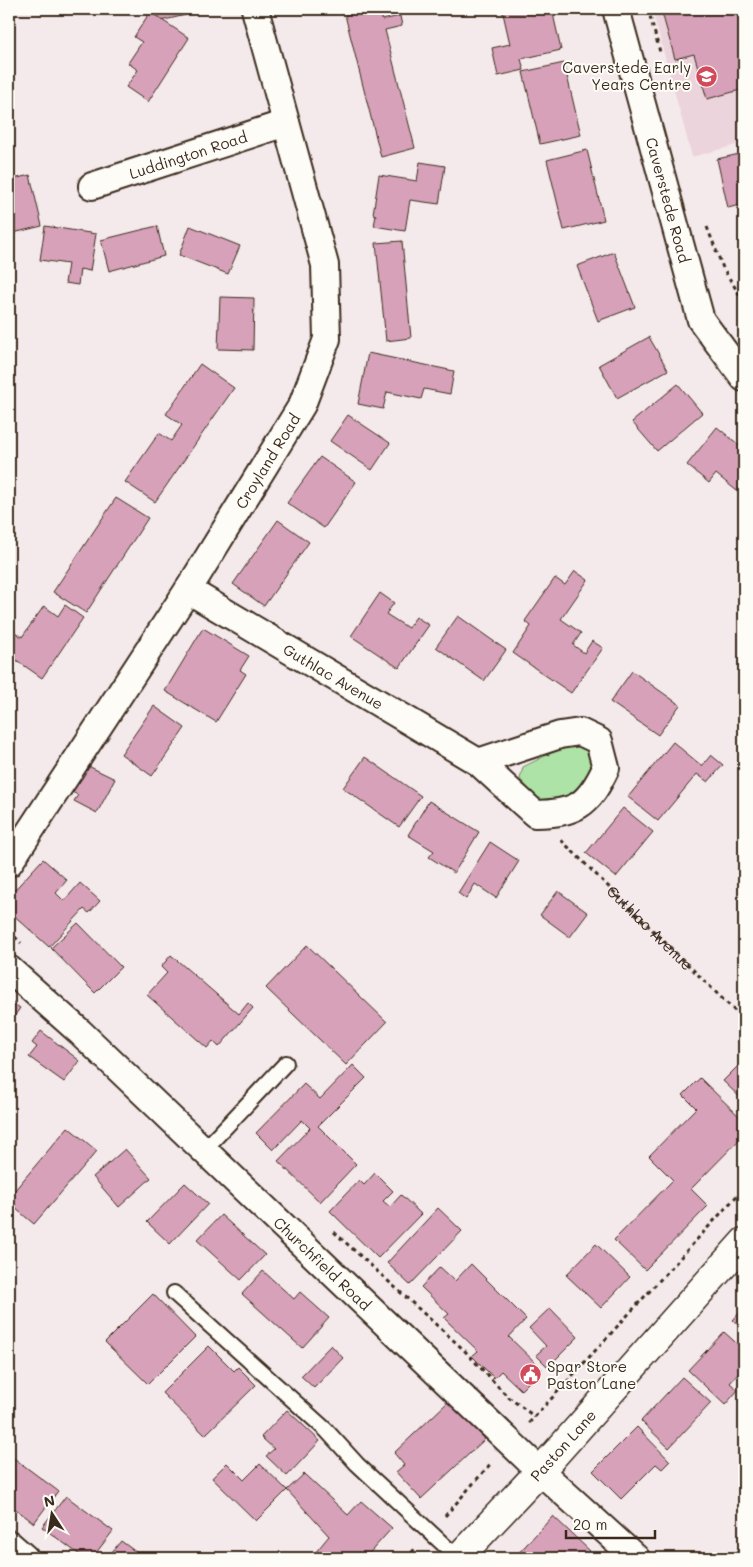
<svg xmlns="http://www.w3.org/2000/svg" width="753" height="1567" viewBox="0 0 753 1567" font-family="Mali,sans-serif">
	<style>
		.built { fill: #ecd4dc }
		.green { fill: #ade3a7; stroke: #748662 }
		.building { fill: #d7a2b9; stroke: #3b2a1e }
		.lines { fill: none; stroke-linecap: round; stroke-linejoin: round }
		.service-casing { stroke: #3b2a1e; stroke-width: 18 }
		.minor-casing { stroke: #3b2a1e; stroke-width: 30 }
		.tertiary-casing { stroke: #3b2a1e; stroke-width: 31 }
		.path { stroke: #3b2a1e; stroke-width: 3; stroke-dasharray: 4 4; stroke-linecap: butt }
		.service { stroke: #fdfcf7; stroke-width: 14 }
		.minor { stroke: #fdfcf7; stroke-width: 26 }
		.tertiary { stroke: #fdfcf7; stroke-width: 28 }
		.labels { text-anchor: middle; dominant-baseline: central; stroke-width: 4; stroke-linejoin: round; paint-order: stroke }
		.poi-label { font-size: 15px; fill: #3b2a1e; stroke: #fdfcf7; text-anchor: end }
		.street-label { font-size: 15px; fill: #3b2a1e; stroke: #fdfcf7 }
	</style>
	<rect width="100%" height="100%" fill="#f5eaeb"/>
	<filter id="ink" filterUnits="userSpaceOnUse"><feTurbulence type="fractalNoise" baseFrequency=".02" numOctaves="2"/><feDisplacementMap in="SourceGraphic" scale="10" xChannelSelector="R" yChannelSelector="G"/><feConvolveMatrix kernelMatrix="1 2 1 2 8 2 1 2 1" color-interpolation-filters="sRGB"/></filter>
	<g filter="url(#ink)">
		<path class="built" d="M 652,9 L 744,9 L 744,143 L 692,157 Z"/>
		<path class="green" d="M 582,743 L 598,762 C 583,790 569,802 537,799 L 520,779 L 523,767 L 557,750 Z"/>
		<g class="building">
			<path d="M 157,9 L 184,9 L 186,15 L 160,21 Z"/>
			<path d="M 371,9 L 379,9 L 382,20 L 400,16 L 402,26 L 385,30 L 415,148 L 381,157 L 345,15 Z"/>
			<path d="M 502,9 L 552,9 L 561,50 L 521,59 L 524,70 L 498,76 L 492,48 L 510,44 Z"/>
			<path d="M 661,9 L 736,9 L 744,38 L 744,89 L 707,99 L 694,54 L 675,59 Z"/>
			<path d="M 150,12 L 189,38 L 148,102 L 126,87 L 138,70 L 128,63 L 142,42 L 134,37 Z"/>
			<path d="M 564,63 L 581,135 L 540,144 L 523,72 Z"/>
			<path d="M 587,150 L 604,220 L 564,230 L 547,160 Z"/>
			<path d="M 744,153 L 744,204 L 728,208 L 717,159 Z"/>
			<path d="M 420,162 L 445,166 L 439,204 L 410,200 L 405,231 L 374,226 L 376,215 L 373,214 L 379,175 L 417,181 Z"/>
			<path d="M 30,175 L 42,226 L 9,234 L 9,180 Z"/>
			<path d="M 45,226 L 96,234 L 90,271 L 80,269 L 78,285 L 65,283 L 68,264 L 40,260 Z"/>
			<path d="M 157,226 L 164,256 L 109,271 L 101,240 Z"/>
			<path d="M 190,226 L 240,246 L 228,274 L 179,255 Z"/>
			<path d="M 402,241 L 411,338 L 386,341 L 376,243 Z"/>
			<path d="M 614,252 L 635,307 L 598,321 L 577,266 Z"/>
			<path d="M 220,297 L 254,298 L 253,350 L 218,349 Z"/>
			<path d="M 649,337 L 668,370 L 617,398 L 599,365 Z"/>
			<path d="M 368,353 L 454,371 L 450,394 L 424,389 L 421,399 L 387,392 L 383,409 L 358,404 Z"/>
			<path d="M 200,364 L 234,388 L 155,502 L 125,482 L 159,433 L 171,441 L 182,425 L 166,414 Z"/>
			<path d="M 678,384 L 702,413 L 657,451 L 632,422 Z"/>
			<path d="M 348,415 L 390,443 L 372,470 L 330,441 Z"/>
			<path d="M 717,427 L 744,449 L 744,482 L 737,491 L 716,474 L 709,483 L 687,465 Z"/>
			<path d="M 320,457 L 356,482 L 324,528 L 287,503 Z"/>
			<path d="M 116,498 L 148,518 L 86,613 L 53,592 Z"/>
			<path d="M 278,520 L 309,542 L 264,606 L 233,584 Z"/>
			<path d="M 575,571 L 588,580 L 561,619 L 581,633 L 573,645 L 584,653 L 592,641 L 603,648 L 571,693 L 513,653 L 531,626 L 525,621 L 555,578 L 565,585 Z"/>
			<path d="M 380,593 L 394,603 L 386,614 L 408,628 L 416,617 L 429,625 L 399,668 L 351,636 Z"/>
			<path d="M 65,605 L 83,618 L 42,678 L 9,655 L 9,628 L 22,637 L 44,606 L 58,616 Z"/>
			<path d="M 458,616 L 506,650 L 484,681 L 436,647 Z"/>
			<path d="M 203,628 L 249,656 L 240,670 L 246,674 L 216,722 L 165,691 Z"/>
			<path d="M 632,671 L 680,705 L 658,735 L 610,702 Z"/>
			<path d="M 154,706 L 185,728 L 152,776 L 121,754 Z"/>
			<path d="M 673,742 L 702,766 L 711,755 L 723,765 L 708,782 L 697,774 L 658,821 L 628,797 Z"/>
			<path d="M 365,757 L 421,796 L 399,827 L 343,788 Z"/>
			<path d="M 82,763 L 115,779 L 97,813 L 74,801 L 78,795 L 68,790 Z"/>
			<path d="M 429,801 L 479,832 L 454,873 L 429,857 L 434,851 L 408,835 Z"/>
			<path d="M 623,808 L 653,832 L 616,877 L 586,853 Z"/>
			<path d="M 490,842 L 519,861 L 496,898 L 475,884 L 466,899 L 458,893 Z"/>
			<path d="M 43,859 L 67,880 L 56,893 L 64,901 L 80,883 L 100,901 L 89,913 L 84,909 L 49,947 L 9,911 L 9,896 Z"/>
			<path d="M 558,891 L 588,913 L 570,937 L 540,915 Z"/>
			<path d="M 78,923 L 121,967 L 95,993 L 51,948 Z"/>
			<path d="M 307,945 L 387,1022 L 346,1065 L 266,988 Z"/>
			<path d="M 171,955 L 239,1014 L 248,1003 L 253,1008 L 219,1047 L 213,1041 L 207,1048 L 147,995 L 167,973 L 161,967 Z"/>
			<path d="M 10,1001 L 20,1008 L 13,1018 L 9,1015 Z"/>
			<path d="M 41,1031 L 80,1061 L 64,1082 L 29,1057 L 37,1047 L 32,1043 Z"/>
			<path d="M 744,1060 L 744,1101 L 723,1081 Z"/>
			<path d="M 353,1065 L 366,1078 L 318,1126 L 356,1164 L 320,1202 L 278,1161 L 310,1128 L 302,1120 L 273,1150 L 256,1133 L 304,1084 L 320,1099 Z"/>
			<path d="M 700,1078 L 744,1121 L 744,1135 L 691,1189 L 708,1206 L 645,1270 L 614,1240 L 673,1180 L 649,1156 L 696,1108 L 683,1095 Z"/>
			<path d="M 68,1127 L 97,1151 L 34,1224 L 9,1203 L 9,1197 Z"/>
			<path d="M 125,1149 L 151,1178 L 119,1207 L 93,1177 Z"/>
			<path d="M 375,1173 L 393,1191 L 383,1201 L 390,1207 L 401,1195 L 421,1214 L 378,1258 L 330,1211 L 359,1180 L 364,1185 Z"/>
			<path d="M 185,1183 L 208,1204 L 170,1244 L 147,1222 Z"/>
			<path d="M 438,1208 L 462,1231 L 410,1285 L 387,1263 Z"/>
			<path d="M 221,1215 L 265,1255 L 241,1280 L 197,1240 Z"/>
			<path d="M 596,1244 L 630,1277 L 601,1308 L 566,1275 Z"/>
			<path d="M 471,1264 L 526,1319 L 509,1337 L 542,1369 L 521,1390 L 501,1371 L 494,1378 L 472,1356 L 478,1351 L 444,1318 L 449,1314 L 421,1287 L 440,1267 L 455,1281 Z"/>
			<path d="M 263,1271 L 294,1299 L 300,1292 L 329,1318 L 302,1348 L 242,1294 Z"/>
			<path d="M 153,1294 L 195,1337 L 148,1384 L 105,1342 Z"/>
			<path d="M 550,1308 L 578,1337 L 548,1367 L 536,1355 L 546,1346 L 529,1328 Z"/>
			<path d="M 744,1308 L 744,1330 L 733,1320 Z"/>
			<path d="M 724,1332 L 744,1350 L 744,1367 L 730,1383 L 738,1390 L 725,1405 L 688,1370 Z"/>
			<path d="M 331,1345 L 343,1358 L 314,1388 L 301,1376 Z"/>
			<path d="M 209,1346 L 234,1371 L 238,1367 L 256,1385 L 205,1435 L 162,1393 Z"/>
			<path d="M 682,1377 L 711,1403 L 669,1448 L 641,1421 Z"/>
			<path d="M 449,1401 L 485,1439 L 421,1499 L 396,1472 L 404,1465 L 394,1453 Z"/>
			<path d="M 287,1410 L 320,1441 L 287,1476 L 266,1456 L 274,1449 L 261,1437 Z"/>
			<path d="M 637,1427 L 670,1461 L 662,1469 L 656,1464 L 621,1499 L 593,1471 Z"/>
			<path d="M 11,1456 L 58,1491 L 34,1523 L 9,1504 L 9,1458 Z"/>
			<path d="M 227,1463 L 244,1480 L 260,1464 L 287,1490 L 256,1521 L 212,1478 Z"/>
			<path d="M 304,1474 L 348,1515 L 361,1501 L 392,1528 L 365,1558 L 320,1558 L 315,1553 L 329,1536 L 287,1490 Z"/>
			<path d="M 66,1496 L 113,1531 L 92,1558 L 84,1558 L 42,1527 Z"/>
			<path d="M 553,1516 L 590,1551 L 583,1558 L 514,1558 Z"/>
			<path d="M 121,1541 L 144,1558 L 107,1558 Z"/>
		</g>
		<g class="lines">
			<defs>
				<g id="service">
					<path d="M 204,1150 L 286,1063"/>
					<path d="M 174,1293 L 326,1430 L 357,1464 L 458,1558"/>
				</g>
				<g id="minor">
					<path id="s2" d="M 616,9 L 701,320 L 744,378"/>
					<path id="s3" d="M 92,186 L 286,123"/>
					<path id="s4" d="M 188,590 L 478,762 L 560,735 L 580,732 L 599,741 L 606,768 C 588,806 576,813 535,814 L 478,762"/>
					<path id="s5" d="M 9,863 L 188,590 L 302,405 L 327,339 L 325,265 L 255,9"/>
					<path id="s6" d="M 9,969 L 80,1032 L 540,1471 L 636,1558"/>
					<path d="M 9,1544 L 25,1558"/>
				</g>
				<g id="tertiary">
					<path id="s7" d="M 458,1558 L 540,1471 L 744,1242"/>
				</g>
			</defs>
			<use href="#service" class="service-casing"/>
			<use href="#minor" class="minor-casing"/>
			<use href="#tertiary" class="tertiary-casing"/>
			<g class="path">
				<path d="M 648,9 L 660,52"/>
				<path d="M 707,227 L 723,268 L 744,302"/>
				<path id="s1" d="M 561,840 L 744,1020"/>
				<path d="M 9,931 L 21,943"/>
				<path d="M 334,1232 L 463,1349 L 507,1396 L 535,1417"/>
				<path d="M 529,1423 L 744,1188"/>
				<path d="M 445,1516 L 492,1462"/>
				<path d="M 406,1558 L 416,1548"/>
			</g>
			<use href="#service" class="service"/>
			<use href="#minor" class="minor"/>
			<use href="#tertiary" class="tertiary"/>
		</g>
	</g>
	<defs>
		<symbol id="school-disc" viewBox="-11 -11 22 22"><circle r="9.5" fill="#d1495b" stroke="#fdfcf7"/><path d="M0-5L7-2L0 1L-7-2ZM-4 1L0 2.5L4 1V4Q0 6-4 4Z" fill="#fff"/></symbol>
		<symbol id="civic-disc" viewBox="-11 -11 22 22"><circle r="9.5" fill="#d1495b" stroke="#fdfcf7"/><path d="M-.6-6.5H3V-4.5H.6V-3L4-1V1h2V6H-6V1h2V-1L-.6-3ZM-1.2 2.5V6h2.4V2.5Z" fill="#fff"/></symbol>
	</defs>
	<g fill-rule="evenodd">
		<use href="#school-disc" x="694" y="64" width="25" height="25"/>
		<use href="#civic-disc" x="518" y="1362" width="25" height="25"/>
	</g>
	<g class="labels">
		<g class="poi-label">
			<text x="691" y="67">Caverstede Early<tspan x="691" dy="17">Years Centre</tspan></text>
			<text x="547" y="1366" text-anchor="start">Spar Store<tspan x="547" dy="17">Paston Lane</tspan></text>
		</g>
		<g class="street-label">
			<text stroke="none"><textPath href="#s3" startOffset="101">Luddington Road</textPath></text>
			<text stroke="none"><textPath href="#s2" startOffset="198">Caverstede Road</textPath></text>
			<text stroke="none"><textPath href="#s5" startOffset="478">Croyland Road</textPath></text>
			<text stroke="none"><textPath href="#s4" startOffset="169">Guthlac Avenue</textPath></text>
			<text stroke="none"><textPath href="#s1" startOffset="125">Guthlac Avenue</textPath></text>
			<text stroke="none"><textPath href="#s6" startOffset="430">Churchfield Road</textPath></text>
			<text stroke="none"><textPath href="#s7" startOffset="154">Paston Lane</textPath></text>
		</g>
	</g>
	<rect width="753" height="1567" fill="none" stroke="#fdfcf7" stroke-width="30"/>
	<rect x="15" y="15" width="723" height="1537" fill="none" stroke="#3b2a1e" stroke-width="2" filter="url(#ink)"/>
	<g transform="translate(52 1514) rotate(348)" stroke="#fdfcf7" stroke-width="4" paint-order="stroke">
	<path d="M0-4L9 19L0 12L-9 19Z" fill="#3b2a1e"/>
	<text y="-8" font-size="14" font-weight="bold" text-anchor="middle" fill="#3b2a1e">N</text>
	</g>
	<path d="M566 1530v8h89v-8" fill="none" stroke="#3b2a1e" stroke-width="2.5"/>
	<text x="573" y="1530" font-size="15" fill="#3b2a1e" stroke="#fdfcf7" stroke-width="4" paint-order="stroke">20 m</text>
</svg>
